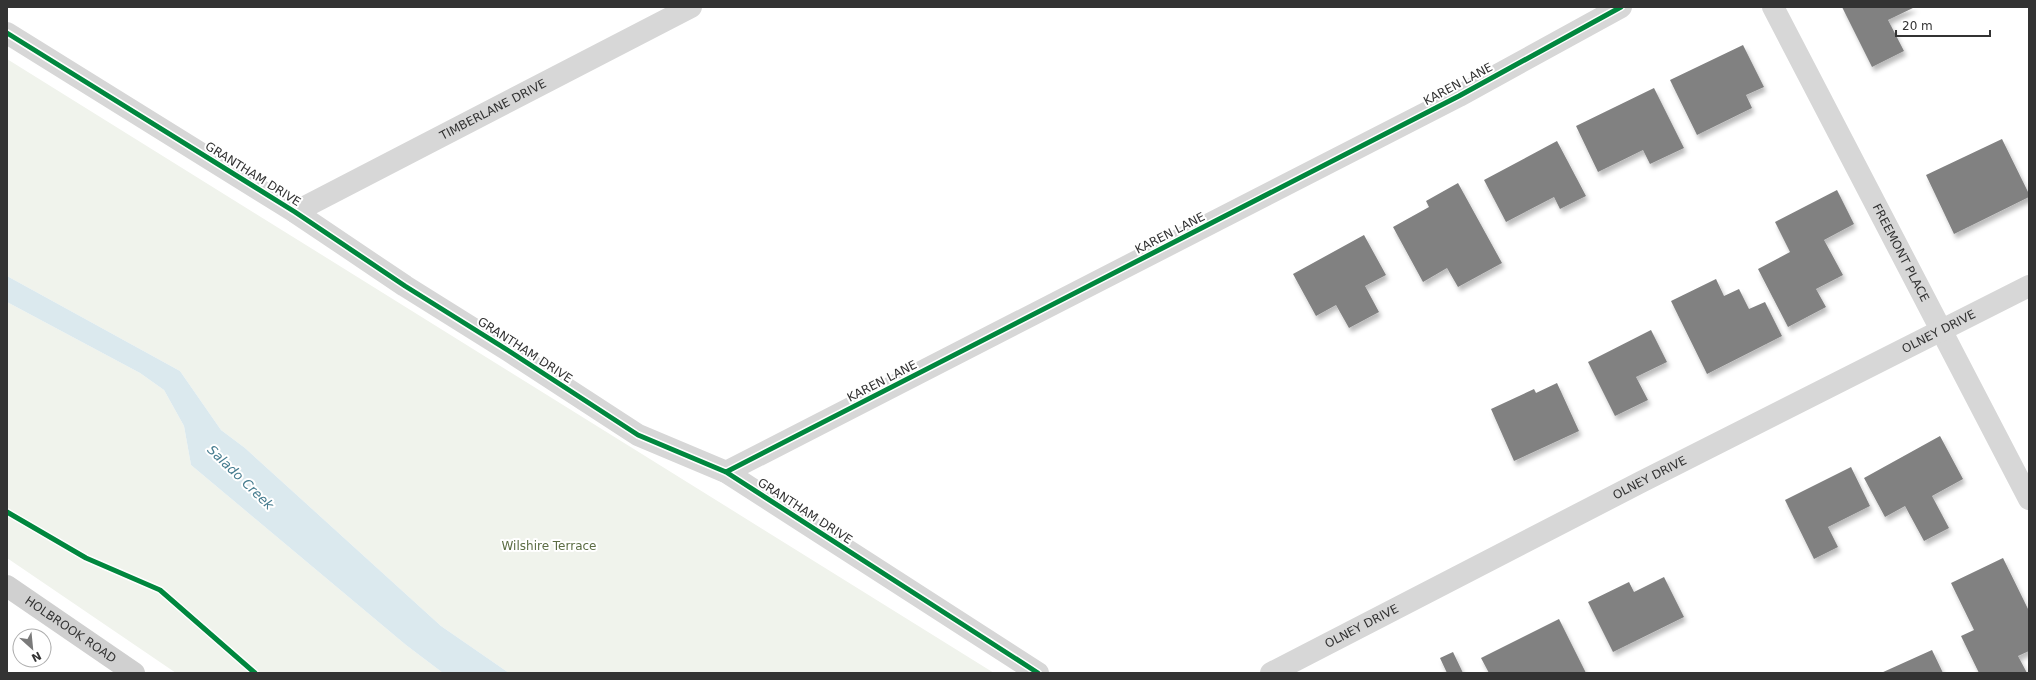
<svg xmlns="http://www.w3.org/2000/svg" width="2036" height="680" viewBox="0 0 2036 680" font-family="'DejaVu Sans',sans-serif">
  <defs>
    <filter id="shadow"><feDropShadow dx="2.5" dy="4.5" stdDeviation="2" flood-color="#0004"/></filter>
  </defs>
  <rect width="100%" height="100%" fill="#fff"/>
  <path fill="#f0f3ec" d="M 7,59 L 994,673 L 509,673 L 441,626 L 245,448 L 221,430 L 180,371 L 7,276 Z
    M 7,302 L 140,373 L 164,390 L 184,426 L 191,465 L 406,645 L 443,673 L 176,673 L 7,558 Z"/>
  <path fill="#dbe9ee" d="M 7,276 L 180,371 L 221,430 L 245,448 L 441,626 L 509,673 L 443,673 L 406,645 L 191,465 L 184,426 L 164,390 L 140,373 L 7,302 Z"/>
  <path fill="#818181" filter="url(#shadow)" d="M 1842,7 L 1915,7 L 1888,20 L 1904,51 L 1872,67 Z
    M 1743,45 L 1764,87 L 1746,95 L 1752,108 L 1697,135 L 1670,80 Z
    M 1654,88 L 1684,148 L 1650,164 L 1643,150 L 1598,172 L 1576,126 Z
    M 2002,139 L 2029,194 L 2029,197 L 1954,234 L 1926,175 Z
    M 1557,141 L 1586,196 L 1560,209 L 1554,197 L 1506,222 L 1484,180 Z
    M 1458,183 L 1502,263 L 1458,287 L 1447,268 L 1423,282 L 1393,227 L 1429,207 L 1426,201 Z
    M 1837,190 L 1854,224 L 1824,240 L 1843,275 L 1816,289 L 1826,307 L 1788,327 L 1758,269 L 1790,252 L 1775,222 Z
    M 1364,235 L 1386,275 L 1365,286 L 1379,312 L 1349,328 L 1336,305 L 1316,316 L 1293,274 Z
    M 1716,279 L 1724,296 L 1739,289 L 1749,309 L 1765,302 L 1782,336 L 1707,374 L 1671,301 Z
    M 1651,330 L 1667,362 L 1636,377 L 1648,400 L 1615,416 L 1588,362 Z
    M 1557,383 L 1579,431 L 1514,461 L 1491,409 L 1534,389 L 1536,393 Z
    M 1940,436 L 1963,479 L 1932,496 L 1949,528 L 1924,541 L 1905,506 L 1885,517 L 1864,478 Z
    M 1851,467 L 1870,506 L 1828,527 L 1838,547 L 1814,559 L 1785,500 Z
    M 2003,558 L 2029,611 L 2029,651 L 2018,656 L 2027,673 L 1979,673 L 1961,636 L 1974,630 L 1951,583 Z
    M 1664,577 L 1684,617 L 1613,652 L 1588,602 L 1629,582 L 1634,592 Z
    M 1559,619 L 1586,673 L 1489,673 L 1481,658 Z
    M 1932,650 L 1943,673 L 1881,673 Z
    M 1453,652 L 1463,673 L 1447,673 L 1440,658 Z"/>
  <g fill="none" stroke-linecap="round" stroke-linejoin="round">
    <g stroke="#d7d7d7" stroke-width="22">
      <path id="s1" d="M 1773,7 L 2029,499"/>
      <path d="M 7,33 L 295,212 L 405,286 L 509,351 L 638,435 L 726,472 L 1038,673"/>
      <path id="s2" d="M 295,212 L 691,7"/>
      <path d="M 726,472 L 1459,96 L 1621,7"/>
      <path id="s3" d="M 1271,673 L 1641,482 L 2029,286"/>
    </g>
    <path stroke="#d0d0d0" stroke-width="22" id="s4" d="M 7,586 L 134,673"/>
    <g stroke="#fff" stroke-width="8">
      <path id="cycleway" d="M 7,33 L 295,212 L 405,286 L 509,351 L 638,435 L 726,472 L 1038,673
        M 726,472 L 1459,96 L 1621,7
        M 7,512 L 86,558 L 160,590 L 255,673"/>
    </g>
    <use href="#cycleway" stroke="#00873e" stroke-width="5"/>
  </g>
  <g text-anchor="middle" stroke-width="4" stroke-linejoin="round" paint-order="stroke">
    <g font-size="12" fill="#333" stroke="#fff">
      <text transform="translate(1458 84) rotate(-28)" y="4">KAREN LANE</text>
      <text dy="4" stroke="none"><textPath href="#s2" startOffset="223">TIMBERLANE DRIVE</textPath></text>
      <text transform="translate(253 174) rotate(32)" y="4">GRANTHAM DRIVE</text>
      <text transform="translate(1170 233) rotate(-27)" y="4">KAREN LANE</text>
      <text dy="4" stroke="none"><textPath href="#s1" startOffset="277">FREEMONT PLACE</textPath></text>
      <text dy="4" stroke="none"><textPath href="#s3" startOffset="750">OLNEY DRIVE</textPath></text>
      <text transform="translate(525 350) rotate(33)" y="4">GRANTHAM DRIVE</text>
      <text transform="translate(882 381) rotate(-27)" y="4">KAREN LANE</text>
      <text dy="4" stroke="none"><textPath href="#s3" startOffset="426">OLNEY DRIVE</textPath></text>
      <text transform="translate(805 511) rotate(33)" y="4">GRANTHAM DRIVE</text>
      <text dy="4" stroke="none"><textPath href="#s3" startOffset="102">OLNEY DRIVE</textPath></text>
      <text dy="4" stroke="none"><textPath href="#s4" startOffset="77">HOLBROOK ROAD</textPath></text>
    </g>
    <g font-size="12" fill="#5b6c43" stroke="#fff">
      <text x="549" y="550">Wilshire Terrace</text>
    </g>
    <g font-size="13" font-style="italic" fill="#467c8f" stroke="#fff">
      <text transform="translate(241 477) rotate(44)" y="5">Salado Creek</text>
    </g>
  </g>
  <rect width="2036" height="680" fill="none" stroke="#333333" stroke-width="16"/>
  <g transform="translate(32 648) rotate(153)"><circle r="19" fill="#ffffff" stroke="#adadad"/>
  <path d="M0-3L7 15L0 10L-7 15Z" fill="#7a7a7a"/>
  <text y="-6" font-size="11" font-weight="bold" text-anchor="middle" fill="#333333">N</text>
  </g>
  <path d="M1896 30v6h94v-6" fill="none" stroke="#333333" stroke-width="2"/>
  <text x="1902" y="30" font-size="12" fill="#333333" stroke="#ffffff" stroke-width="3" paint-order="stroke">20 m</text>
</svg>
